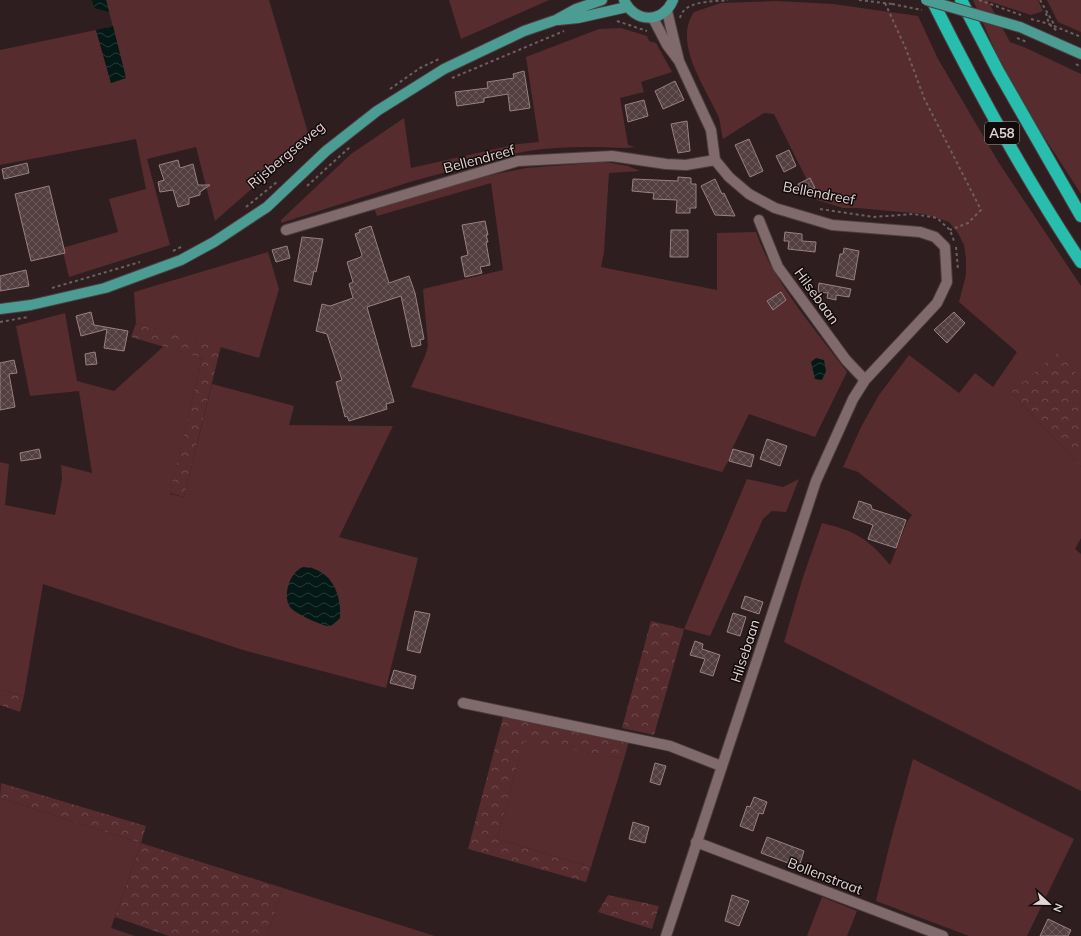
<svg xmlns="http://www.w3.org/2000/svg" width="1081" height="936" viewBox="0 0 1081 936" font-family="Mulish,sans-serif">
  <defs>
    <pattern id="forest-crowns" width="20" height="18" patternUnits="userSpaceOnUse"><rect width="20" height="18" fill="#562c2f"/><path d="M2 6a3 3 0 1 1 6 0M12 15a3 3 0 1 1 6 0" fill="none" stroke="#6e4a4c"/></pattern>
    <pattern id="water-waves" width="16" height="10" patternUnits="userSpaceOnUse"><rect width="16" height="10" fill="#041916"/><path d="M0 5q4-4 8 0t8 0" fill="none" stroke="#283a37"/></pattern>
    <pattern id="building-cross-hatch" width="8" height="8" patternUnits="userSpaceOnUse"><rect width="8" height="8" fill="#533f40"/><path d="M0 0l8 8M0 8l8-8" fill="none" stroke="#6b5a5b"/></pattern>
  </defs>
  <rect width="100%" height="100%" fill="#2f1e1f"/>
  <path fill="#562c2f" fill-rule="evenodd" d="M 106,0 L 269,0 L 309,136 L 272,171 L 215,221 L 196,147 L 147,159 L 170,245 L 69,277 L 62,248 L 118,232 L 109,199 L 146,189 L 136,139 L 0,165 L 0,50 L 96,30 L 111,83 L 126,78 Z
    M 449,0 L 549,0 L 461,39 Z
    M 973,0 L 1038,0 L 1043,11 L 1031,15 L 988,1 L 1010,42 L 1026,48 L 1081,74 L 1081,194 L 1026,109 L 1000,62 Z
    M 1047,0 L 1081,0 L 1081,32 L 1058,22 Z
    M 775,1 L 833,4 L 918,16 L 938,59 L 999,163 L 1081,286 L 1081,380 L 1060,352 L 1011,392 L 1081,467 L 1081,538 L 1075,549 L 1081,554 L 1081,791 L 784,642 L 803,577 L 822,523 C 855,531 868,538 890,565 L 907,522 L 912,515 L 858,472 L 843,467 L 861,427 L 879,395 L 909,355 L 959,393 L 975,373 L 993,387 L 1017,352 L 959,302 L 966,275 L 966,259 L 964,245 L 958,233 L 949,222 L 924,214 L 857,208 L 843,208 L 817,200 L 774,114 L 764,113 L 723,139 C 721,133 721,125 719,118 C 707,89 672,44 694,12 L 721,3 Z
    M 621,28 L 647,36 L 649,41 L 656,43 L 672,72 L 641,82 L 644,92 L 620,98 L 628,145 L 635,147 C 623,149 613,147 601,147 C 574,147 545,147 518,153 L 413,181 L 281,223 L 281,220 L 351,154 L 404,118 L 411,168 L 518,144 L 539,142 L 526,57 L 599,29 Z
    M 605,162 L 628,166 L 640,171 L 609,173 L 604,252 L 601,267 L 717,290 L 717,233 L 756,232 C 773,282 815,329 847,372 L 815,437 L 749,414 L 733,447 L 729,460 L 722,472 L 411,387 L 425,356 L 428,346 L 423,289 L 503,270 L 491,183 L 377,216 L 374,208 L 464,181 L 526,168 Z
    M 268,252 L 279,289 L 259,358 L 136,323 L 134,292 Z
    M 65,313 L 77,381 L 114,391 L 164,346 L 202,358 L 170,494 L 184,497 L 212,384 L 294,406 L 289,425 L 393,426 L 339,537 L 418,558 L 386,688 L 243,650 L 43,584 L 24,696 L 0,689 L 0,462 L 9,464 L 5,505 L 55,515 L 62,479 L 61,465 L 92,473 L 79,391 L 30,396 L 16,326 ZM 311,567 L 330,579 L 290,607 L 287,597 L 291,579 Z
    M 747,479 L 783,487 L 799,479 L 786,512 L 772,511 L 763,519 L 710,636 L 684,629 Z
    M 524,740 L 624,759 L 591,867 L 497,839 Z
    M 913,759 L 1074,839 L 1027,936 L 969,936 L 876,901 L 890,843 Z
    M 0,798 L 141,843 L 111,928 L 135,936 L 0,936 Z
    M 283,888 L 435,936 L 267,936 Z
    M 822,897 L 857,911 L 847,936 L 807,936 Z"/>
  <path fill="url(#forest-crowns)" d="M 136,323 L 221,346 L 184,497 L 170,493 L 202,358 L 131,337 Z
    M 1060,351 L 1081,380 L 1081,467 L 1011,392 Z
    M 651,621 L 684,629 L 654,735 L 622,728 Z
    M 0,689 L 24,696 L 20,712 L 0,705 Z
    M 503,717 L 629,741 L 624,759 L 524,741 L 497,839 L 591,867 L 586,882 L 468,849 Z
    M 1,783 L 146,826 L 141,843 L 283,888 L 267,936 L 169,936 L 115,917 L 141,843 L 0,798 Z
    M 608,895 L 659,906 L 652,929 L 598,912 Z"/>
  <path fill="url(#water-waves)" d="M 92,0 L 106,0 L 109,12 L 94,8 Z
    M 113,26 L 126,78 L 111,83 L 96,30 Z
    M 816,358 L 824,360 L 826,371 L 822,380 L 815,379 L 811,362 Z
    M 303,567 C 330,568 342,593 340,618 C 337,621 333,625 330,626 C 324,627 294,613 290,607 C 282,595 290,572 303,567 Z"/>
  <path fill="url(#building-cross-hatch)" stroke="#988182" d="M 524,71 L 530,108 L 510,111 L 508,94 L 484,98 L 484,102 L 457,106 L 455,92 L 488,88 L 487,82 L 514,78 L 513,74 Z
    M 675,81 L 684,100 L 663,109 L 655,91 Z
    M 644,100 L 648,116 L 628,122 L 625,105 Z
    M 687,121 L 690,151 L 678,153 L 671,124 Z
    M 749,139 L 763,171 L 750,177 L 735,145 Z
    M 789,150 L 796,166 L 784,172 L 776,156 Z
    M 178,160 L 180,168 L 193,164 L 198,185 L 210,185 L 200,192 L 200,195 L 189,198 L 189,204 L 178,207 L 173,190 L 160,192 L 158,182 L 164,180 L 159,165 Z
    M 27,163 L 29,173 L 4,179 L 2,169 Z
    M 678,177 L 691,178 L 691,184 L 696,184 L 696,208 L 690,208 L 690,213 L 676,213 L 677,200 L 653,199 L 654,193 L 632,191 L 633,179 L 678,181 Z
    M 810,178 L 815,188 L 802,194 L 798,184 Z
    M 715,179 L 722,194 L 724,193 L 735,216 L 715,215 L 701,186 Z
    M 49,186 L 65,253 L 31,261 L 15,194 Z
    M 485,221 L 488,235 L 486,235 L 488,242 L 486,242 L 490,265 L 480,267 L 482,273 L 465,277 L 461,257 L 468,255 L 462,225 Z
    M 371,226 L 389,283 L 409,276 L 415,293 L 424,339 L 420,340 L 421,345 L 412,347 L 401,296 L 367,307 L 394,402 L 386,404 L 387,409 L 349,421 L 347,416 L 345,417 L 336,382 L 342,380 L 327,334 L 316,331 L 322,304 L 330,306 L 353,298 L 349,284 L 353,282 L 347,262 L 361,257 L 362,255 L 355,234 L 360,232 L 359,230 Z
    M 671,230 L 688,230 L 688,257 L 670,257 Z
    M 785,232 L 802,234 L 802,241 L 816,242 L 815,252 L 788,249 L 789,241 L 784,241 Z
    M 302,237 L 323,239 L 316,272 L 314,271 L 311,285 L 294,281 Z
    M 287,246 L 290,258 L 276,262 L 272,250 Z
    M 844,248 L 859,251 L 854,280 L 836,276 L 840,254 L 843,254 Z
    M 26,270 L 29,286 L 0,291 L 0,276 Z
    M 819,283 L 851,289 L 849,297 L 836,295 L 836,300 L 827,298 L 828,293 L 818,292 Z
    M 781,292 L 786,300 L 773,310 L 767,301 Z
    M 91,312 L 94,325 L 128,331 L 124,351 L 104,348 L 107,329 L 81,336 L 76,316 Z
    M 954,312 L 965,323 L 947,343 L 934,330 Z
    M 95,352 L 97,364 L 86,365 L 85,354 Z
    M 14,360 L 17,373 L 9,374 L 15,407 L 0,410 L 0,363 Z
    M 767,439 L 787,446 L 780,466 L 760,459 Z
    M 39,449 L 41,458 L 21,461 L 20,453 Z
    M 733,449 L 754,455 L 751,467 L 729,461 Z
    M 859,501 L 871,505 L 872,509 L 906,520 L 896,548 L 868,539 L 873,525 L 853,518 Z
    M 745,596 L 763,602 L 759,614 L 741,608 Z
    M 415,611 L 430,614 L 420,653 L 407,650 Z
    M 733,613 L 746,617 L 740,636 L 727,632 Z
    M 695,641 L 703,644 L 702,649 L 720,655 L 713,676 L 700,672 L 705,659 L 690,655 Z
    M 394,670 L 416,676 L 413,689 L 390,683 Z
    M 655,763 L 666,766 L 660,785 L 650,782 Z
    M 754,797 L 767,802 L 763,814 L 759,813 L 753,831 L 740,826 L 747,806 L 750,807 Z
    M 633,822 L 649,827 L 645,843 L 629,839 Z
    M 767,837 L 804,851 L 799,867 L 761,853 Z
    M 732,895 L 749,901 L 739,926 L 725,921 Z
    M 1048,919 L 1071,930 L 1068,936 L 1040,936 Z"/>
  <g fill="none" stroke-linecap="round" stroke-linejoin="round">
    <g stroke="#4c3d3e" stroke-width="12">
      <path id="minor" d="M 653,18 L 667,45 L 679,61 L 667,11
        M 759,220 L 778,267 L 846,360 L 865,380
        M 286,230 L 518,161 L 612,156 L 666,164 L 686,165 L 715,160
        M 463,703 L 670,746 L 721,766
        M 696,842 L 943,936
        M 666,936 L 816,481 L 853,399 L 865,380 L 937,303 L 947,282 L 945,247 L 935,237 L 920,232 L 832,225 L 775,208 L 749,194 L 729,177 L 715,160 L 711,130 L 679,61"/>
    </g>
    <g stroke="#4c3d3e" stroke-width="12">
      <path id="major" d="M 624,0 C 634,23 663,24 673,0
        M 558,20 L 578,18 L 627,7
        M 1020,27 L 1081,54
        M 0,309 L 31,305 L 105,288 L 181,260 L 214,242 L 267,207 L 326,151 L 377,111 L 444,69 L 524,31 L 556,20 L 576,9 L 602,0"/>
    </g>
    <g stroke="#4c3d3e" stroke-width="14">
      <path id="highway" d="M 932,0 C 977,90 1025,178 1081,262
        M 961,0 L 998,71 L 1081,216"/>
    </g>
    <path stroke="#6e5f60" stroke-width="2" stroke-dasharray="3 3" stroke-linecap="butt" d="M 859,0 L 892,4
      M 979,0 L 1021,15
      M 1040,0 L 1055,26
      M 885,3 L 906,49 L 924,98 L 981,210 L 968,223 L 950,230
      M 1046,13 L 1049,24 L 1057,31
      M 680,18 C 684,0 713,2 728,0
      M 1031,19 L 1049,24 L 1081,37
      M 617,21 L 647,31
      M 1076,64 L 1081,67
      M 452,78 L 564,31
      M 390,89 L 420,68 L 439,59
      M 307,186 L 351,146
      M 246,207 L 277,182
      M 820,209 L 874,217 L 913,214 L 937,218 L 950,230 L 954,241
      M 956,247 L 958,270
      M 173,251 L 183,246
      M 52,288 L 140,262
      M 0,322 L 28,317"/>
    <use href="#minor" stroke="#806a6b" stroke-width="10"/>
    <use href="#major" stroke="#4b9c93" stroke-width="10"/>
    <use href="#highway" stroke="#27beae" stroke-width="12"/>
    <g stroke="#4c3d3e" stroke-width="12" stroke-linecap="butt">
      <path id="major-bridge" d="M 926,0 L 1020,27"/>
    </g>
    <path stroke="#6e5f60" stroke-width="2" stroke-dasharray="3 3" stroke-linecap="butt" d="M 892,4 L 922,10
      M 1017,38 L 1027,42"/>
    <use href="#major-bridge" stroke="#4b9c93" stroke-width="10"/>
  </g>
  <g text-anchor="middle" stroke-width="3" stroke-linejoin="round" paint-order="stroke">
    <rect fill="#120a0a" stroke="#a49899" stroke-width="1" x="985" y="122" width="34" height="22" rx="3"/>
    <g font-size="13" font-weight="bold" fill="#e2d5d6">
      <text x="1002" y="138">A58</text>
    </g>
    <g font-size="14" fill="#e2d5d6" stroke="#120a0a">
      <text transform="translate(286 155) rotate(-40)" y="5">Rijsbergseweg</text>
      <text transform="translate(479 159) rotate(-15)" y="5">Bellendreef</text>
      <text transform="translate(819 193) rotate(11)" y="5">Bellendreef</text>
      <text transform="translate(817 296) rotate(54)" y="5">Hilsebaan</text>
      <text transform="translate(745 651) rotate(-72)" y="5">Hilsebaan</text>
      <text transform="translate(825 876) rotate(21)" y="5">Bollenstraat</text>
    </g>
  </g>
  <g transform="translate(1049 904) rotate(112)" stroke="#120a0a" stroke-width="3" paint-order="stroke">
  <path d="M0-3L7 15L0 10L-7 15Z" fill="#e2d5d6"/>
  <text y="-6" font-size="11" font-weight="bold" text-anchor="middle" fill="#e2d5d6">N</text>
  </g>
</svg>
